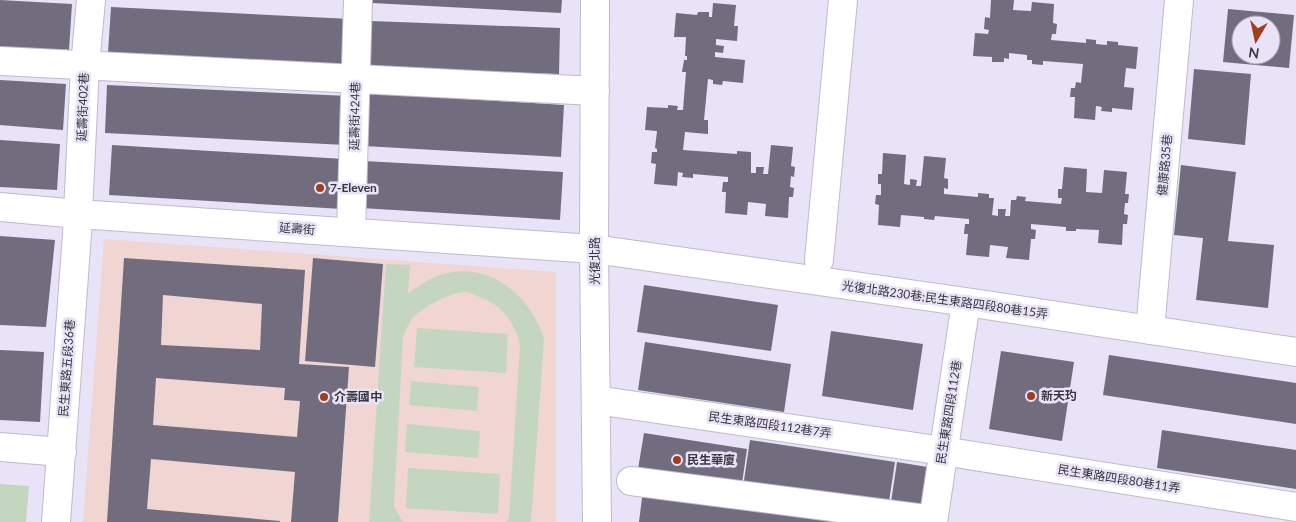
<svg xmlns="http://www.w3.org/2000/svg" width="1296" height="522" viewBox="0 0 1296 522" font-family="Lato,'Noto Sans TC',sans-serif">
  <rect width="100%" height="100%" fill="#e8e3f6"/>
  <path fill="#f0d5d3" d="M 104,239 L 556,272 L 556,522 L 83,522 Z"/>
  <path fill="#c5d6c0" d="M 386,264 L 410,265 L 408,293 C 415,289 421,284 428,280 C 479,254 528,289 544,339 L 531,522 L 506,522 L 509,518 L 520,345 C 514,320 502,305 477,296 C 474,295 470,292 466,292 C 452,291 421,308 412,319 C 408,324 406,330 403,336 L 394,506 L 403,522 L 369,522 Z
    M 417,328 L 508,334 L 506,373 L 414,367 Z
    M 411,381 L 479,387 L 477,411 L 409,405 Z
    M 407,424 L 480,431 L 478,458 L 405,452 Z
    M 408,468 L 500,474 L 498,514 L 406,508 Z
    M 0,484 L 29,486 L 26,522 L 0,522 Z"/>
  <path fill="#716d7f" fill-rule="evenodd" d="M 0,0 L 72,4 L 69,50 L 0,47 Z
    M 372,0 L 562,0 L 561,13 L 372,3 Z
    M 991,0 L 1014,0 L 1013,10 L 1031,11 L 1032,2 L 1054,4 L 1053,23 L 1057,24 L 1056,34 L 1052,34 L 1051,40 L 1086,43 L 1086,39 L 1096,40 L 1096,44 L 1107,45 L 1107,41 L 1118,42 L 1118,45 L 1138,47 L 1136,69 L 1126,68 L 1124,87 L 1134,88 L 1132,110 L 1112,108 L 1112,112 L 1101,111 L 1102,107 L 1096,106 L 1095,120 L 1074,118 L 1075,97 L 1070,97 L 1071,88 L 1075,88 L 1076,82 L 1081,83 L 1083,64 L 1043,61 L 1043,65 L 1032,64 L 1032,60 L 1027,60 L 1027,55 L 1009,53 L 1009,59 L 1004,58 L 1004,62 L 992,62 L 992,57 L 973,56 L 975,33 L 988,34 L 989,30 L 984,29 L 985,17 L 990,18 Z
    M 713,3 L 736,5 L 734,26 L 738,26 L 737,41 L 716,39 L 716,45 L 724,46 L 723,53 L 715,52 L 715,57 L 745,60 L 743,83 L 723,81 L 722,85 L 713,84 L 713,80 L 708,79 L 704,120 L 708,120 L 708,134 L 685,132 L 683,150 L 737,154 L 737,151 L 751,152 L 751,173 L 756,173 L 756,167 L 764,167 L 763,174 L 768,174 L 771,145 L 793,147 L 791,166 L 795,167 L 794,177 L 791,176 L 790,187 L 794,188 L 793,197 L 789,197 L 788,218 L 765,216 L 766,204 L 748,202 L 747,215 L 725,213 L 726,192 L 722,192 L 723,182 L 728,182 L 728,177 L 693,174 L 693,178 L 682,177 L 683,173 L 678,172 L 677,186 L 654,184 L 656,164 L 651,163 L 652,152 L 657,152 L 657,149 L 655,148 L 657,131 L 645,130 L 647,107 L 668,108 L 668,105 L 678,106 L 677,110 L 683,110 L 686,72 L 682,72 L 684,60 L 687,60 L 687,56 L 685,56 L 686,37 L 674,37 L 676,13 L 697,15 L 698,12 L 709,12 L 709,17 L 712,17 Z
    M 111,7 L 350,19 L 348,65 L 108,53 Z
    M 1228,9 L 1294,15 L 1289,68 L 1223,62 ZM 1241,25 L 1271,25 L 1271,55 L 1241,55 Z
    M 371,21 L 560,28 L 559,74 L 369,68 Z
    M 1194,69 L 1251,74 L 1245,145 L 1188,139 Z
    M 0,80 L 66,84 L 63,130 L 0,125 Z
    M 107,85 L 348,96 L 346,145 L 105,133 Z
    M 367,93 L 564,105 L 561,157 L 364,146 Z
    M 0,140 L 60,144 L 57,190 L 0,187 Z
    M 112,145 L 344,159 L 342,209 L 109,195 Z
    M 883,153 L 906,155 L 904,184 L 910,185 L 910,179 L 917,180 L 916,186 L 921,186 L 924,156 L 946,158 L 944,178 L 948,179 L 948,189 L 944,188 L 944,194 L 978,197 L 978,193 L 989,194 L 989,198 L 994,198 L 992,215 L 998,216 L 998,209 L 1006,209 L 1005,216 L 1010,216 L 1011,200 L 1016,200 L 1017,196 L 1026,197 L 1025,201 L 1061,204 L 1062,198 L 1058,198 L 1058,189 L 1062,189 L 1064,167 L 1087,169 L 1086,192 L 1102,193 L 1104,170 L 1127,172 L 1125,194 L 1129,194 L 1128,203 L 1125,203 L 1124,214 L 1128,215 L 1127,224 L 1123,224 L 1122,245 L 1098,243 L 1099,230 L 1076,229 L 1076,231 L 1066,231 L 1066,227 L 1031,224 L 1031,229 L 1036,230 L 1035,239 L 1031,239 L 1029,260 L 1006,258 L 1008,247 L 990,245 L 989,257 L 966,255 L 968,234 L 964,234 L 965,224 L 969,224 L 969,219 L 935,216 L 934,220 L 924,219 L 924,217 L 901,215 L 900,227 L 878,225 L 879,205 L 875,204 L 876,195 L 881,195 L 881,184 L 878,184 L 878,174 L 882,174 Z
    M 364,161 L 563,172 L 560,220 L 361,208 Z
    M 1181,165 L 1236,172 L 1228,241 L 1274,245 L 1268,308 L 1196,300 L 1203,238 L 1174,235 Z
    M 0,236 L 55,240 L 46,327 L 0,325 Z
    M 124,258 L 305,270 L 299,364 L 349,367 L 338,522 L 291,522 L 295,472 L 151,459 L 147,509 L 280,521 L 280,522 L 107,522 ZM 163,295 L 262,304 L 260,350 L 161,345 ZM 156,378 L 285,388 L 284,400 L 300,401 L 297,437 L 153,425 Z
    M 313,258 L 383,264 L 375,367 L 305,361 Z
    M 644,285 L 778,305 L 771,351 L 637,332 Z
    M 831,331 L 923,344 L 913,410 L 822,396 Z
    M 645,342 L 791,364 L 784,412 L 638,390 Z
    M 0,350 L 44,352 L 40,422 L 0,420 Z
    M 1001,351 L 1074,362 L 1062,441 L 989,429 Z
    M 1109,355 L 1296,383 L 1296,424 L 1103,395 Z
    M 1162,430 L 1296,450 L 1296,489 L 1157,468 Z
    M 644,433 L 747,449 L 741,490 L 637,475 Z
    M 750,440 L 895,462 L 888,508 L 743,487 Z
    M 897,462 L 927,467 L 920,514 L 890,509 Z
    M 643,490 L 888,522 L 639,522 Z"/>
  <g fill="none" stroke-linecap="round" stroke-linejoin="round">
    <g stroke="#bfbacd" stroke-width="30">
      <path id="minor" d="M 595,0 L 594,249 L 597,522
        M 0,61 L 595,91
        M 0,207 L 78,214 L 594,249 L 966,302 L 1296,352
        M 351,232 L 358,0
        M 819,260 L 843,0
        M 1150,330 L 1179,0
        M 596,400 L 930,449 L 1296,507
        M 0,447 L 62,452
        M 631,481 L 933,520
        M 56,522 L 77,234 L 85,66 L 91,0
        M 933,522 L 966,302"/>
    </g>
    <use href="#minor" stroke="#fff" stroke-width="28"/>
  </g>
  <g fill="#a33c1c" stroke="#e8e3f6" stroke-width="2">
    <circle cx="320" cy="188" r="5"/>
    <circle cx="1031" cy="396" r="5"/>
    <circle cx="324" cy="397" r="5"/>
    <circle cx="677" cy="460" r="5"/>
  </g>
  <g text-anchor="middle" stroke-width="5" stroke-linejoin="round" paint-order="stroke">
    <g font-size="12" fill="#38363e" stroke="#e8e3f6">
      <text transform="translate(83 107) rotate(-88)" y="4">延壽街402巷</text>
      <text transform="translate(355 116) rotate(-89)" y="4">延壽街424巷</text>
      <text transform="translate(1165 165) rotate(-85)" y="4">健康路35巷</text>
      <text transform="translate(297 229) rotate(4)" y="4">延壽街</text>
      <text transform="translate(595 261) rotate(-90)" y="4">光復北路</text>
      <text transform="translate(945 300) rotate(8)" y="4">光復北路230巷;民生東路四段80巷15弄</text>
      <text transform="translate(67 368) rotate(-86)" y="4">民生東路五段36巷</text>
      <text transform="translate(949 412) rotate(-81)" y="4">民生東路四段112巷</text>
      <text transform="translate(770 425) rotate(8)" y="4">民生東路四段112巷7弄</text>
      <text transform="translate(1119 479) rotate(9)" y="4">民生東路四段80巷11弄</text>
    </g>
    <g font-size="12" font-weight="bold" fill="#38363e" stroke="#e8e3f6" text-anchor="start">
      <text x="330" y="192">7-Eleven</text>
      <text x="1041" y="400">新天玓</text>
      <text x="334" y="401">介壽國中</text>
      <text x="687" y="464">民生華廈</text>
    </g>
  </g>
  <g transform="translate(1256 40) rotate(189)"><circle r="24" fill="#e8e3f6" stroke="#a29eac"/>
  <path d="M0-4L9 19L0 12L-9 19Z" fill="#a33c1c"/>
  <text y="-8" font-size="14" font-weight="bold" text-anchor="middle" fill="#38363e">N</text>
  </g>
</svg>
